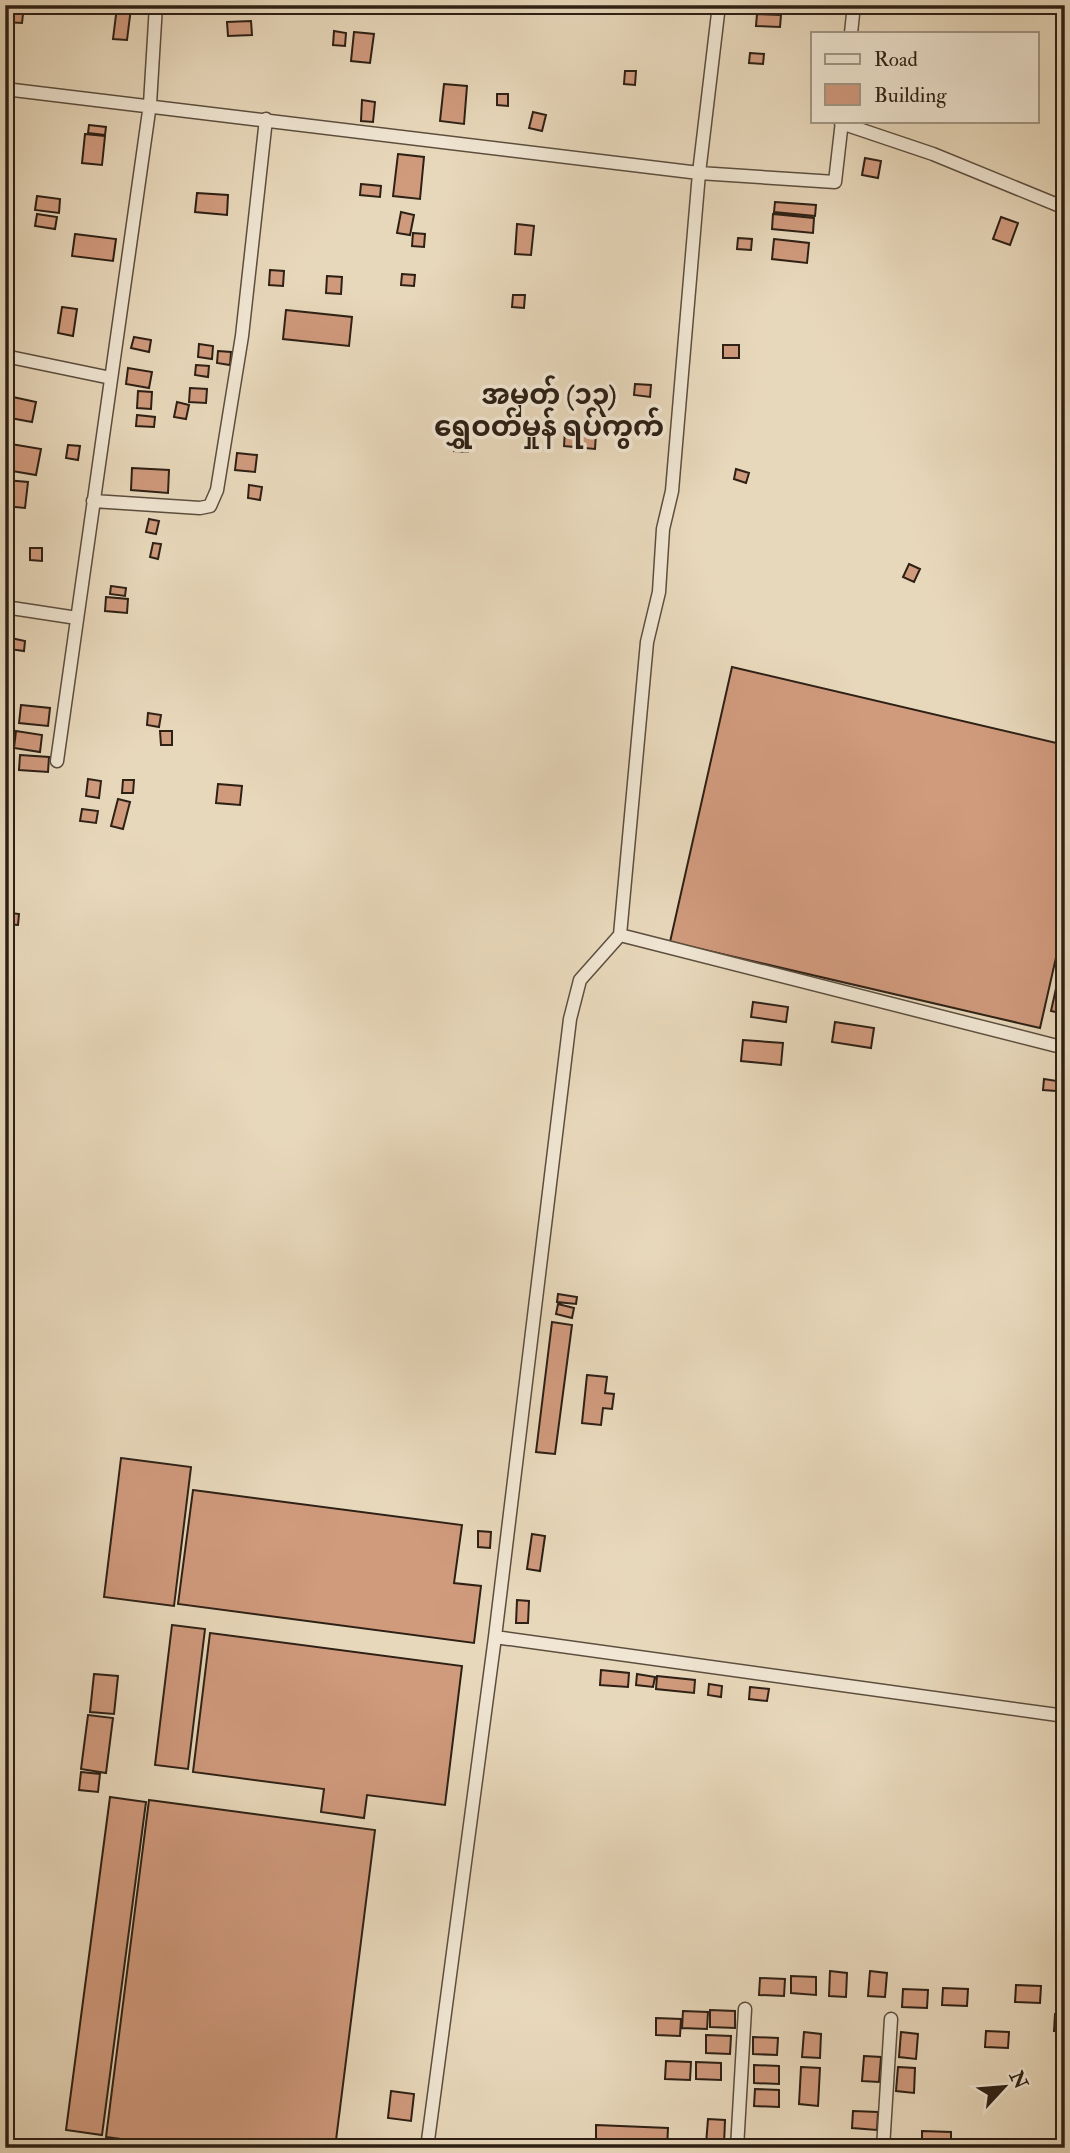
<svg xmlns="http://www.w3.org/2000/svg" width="1070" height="2153" viewBox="0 0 1070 2153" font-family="'IM FELL Double Pica','Noto Sans Myanmar',serif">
  <rect width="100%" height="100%" fill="#e8d8bb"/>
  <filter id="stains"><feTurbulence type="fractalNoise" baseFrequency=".00286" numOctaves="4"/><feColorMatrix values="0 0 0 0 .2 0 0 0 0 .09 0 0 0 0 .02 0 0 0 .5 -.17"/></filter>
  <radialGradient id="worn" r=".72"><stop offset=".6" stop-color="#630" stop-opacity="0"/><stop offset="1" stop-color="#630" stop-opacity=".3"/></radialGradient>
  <path fill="#d09a7d" stroke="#2d2015" stroke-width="2" d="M 6,5 L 24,5 L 22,23 L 5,22 Z
    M 117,7 L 131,8 L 127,40 L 113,39 Z
    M 757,14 L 781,15 L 780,27 L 756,26 Z
    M 251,21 L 252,35 L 228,36 L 227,22 Z
    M 334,31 L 346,33 L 345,46 L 333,45 Z
    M 354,32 L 374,34 L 370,63 L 351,61 Z
    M 750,53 L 764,54 L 763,64 L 749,63 Z
    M 625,71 L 636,71 L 635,85 L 624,84 Z
    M 444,84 L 467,86 L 464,124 L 440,121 Z
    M 497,94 L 508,94 L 508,106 L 497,105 Z
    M 362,100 L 375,102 L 373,122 L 361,121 Z
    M 533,112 L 546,115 L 542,131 L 529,128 Z
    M 89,125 L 106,127 L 105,135 L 88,133 Z
    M 85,134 L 105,136 L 102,165 L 82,163 Z
    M 398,154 L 424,157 L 420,199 L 393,196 Z
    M 865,158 L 881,161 L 878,178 L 862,175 Z
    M 361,184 L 381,186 L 380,197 L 360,195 Z
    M 197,193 L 228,195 L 227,215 L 195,212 Z
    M 37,196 L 60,199 L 59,213 L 35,210 Z
    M 775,202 L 816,205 L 815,216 L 774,212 Z
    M 401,212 L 414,215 L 410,235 L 397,233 Z
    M 37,214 L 57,217 L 55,229 L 35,226 Z
    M 773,214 L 814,218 L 813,233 L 772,229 Z
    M 1001,217 L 1018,223 L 1010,245 L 993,239 Z
    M 517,224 L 534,226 L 531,255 L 515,254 Z
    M 413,233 L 425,234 L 424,247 L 412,246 Z
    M 75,234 L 116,239 L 113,261 L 72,256 Z
    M 738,238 L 752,239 L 751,250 L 737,249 Z
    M 774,239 L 809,243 L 807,263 L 772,259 Z
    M 270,270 L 284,271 L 283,286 L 269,285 Z
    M 402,274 L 415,275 L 414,286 L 401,285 Z
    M 327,276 L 342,277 L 341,294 L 326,293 Z
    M 513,295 L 525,295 L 524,308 L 512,307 Z
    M 62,307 L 77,309 L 73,336 L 58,333 Z
    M 286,310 L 352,317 L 349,346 L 283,339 Z
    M 134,337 L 151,340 L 149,352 L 131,348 Z
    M 199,344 L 213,346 L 212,359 L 198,357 Z
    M 723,345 L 739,345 L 739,358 L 723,358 Z
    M 218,351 L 231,352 L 230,365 L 217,363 Z
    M 196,365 L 209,366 L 208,377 L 195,375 Z
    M 128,368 L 152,372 L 149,388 L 126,384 Z
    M 635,384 L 651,385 L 650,397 L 634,395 Z
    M 190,388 L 207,389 L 206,403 L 189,402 Z
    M 138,391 L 152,392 L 151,409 L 137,408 Z
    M 13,397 L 36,402 L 32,422 L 10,418 Z
    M 177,402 L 189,405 L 186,419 L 174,417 Z
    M 137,415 L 155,417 L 154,427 L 136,426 Z
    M 565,430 L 596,433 L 595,449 L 564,446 Z
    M 455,439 L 469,441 L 468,452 L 454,451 Z
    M 11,444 L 41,449 L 36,475 L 6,470 Z
    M 68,445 L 80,446 L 78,460 L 66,458 Z
    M 237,453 L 257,455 L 255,472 L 235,470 Z
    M 132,468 L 169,470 L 168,493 L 131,490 Z
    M 736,469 L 749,473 L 746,483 L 734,479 Z
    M 5,480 L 28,482 L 25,508 L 5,506 Z
    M 249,485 L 262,487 L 260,500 L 248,498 Z
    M 149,519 L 159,521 L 156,534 L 146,532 Z
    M 153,543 L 161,544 L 158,559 L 150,557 Z
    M 30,548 L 42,548 L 42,561 L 30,560 Z
    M 909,564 L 920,569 L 914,582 L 903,577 Z
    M 111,586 L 126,588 L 125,596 L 110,594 Z
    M 106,597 L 128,599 L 127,613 L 105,611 Z
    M 11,638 L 25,641 L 24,651 L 9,649 Z
    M 732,667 L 1065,745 L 1065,918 L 1040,1028 L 670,942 Z
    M 5,691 L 12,692 L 9,722 L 5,721 Z
    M 21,705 L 50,708 L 48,726 L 19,723 Z
    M 148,713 L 161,715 L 159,727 L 147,725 Z
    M 16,731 L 42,735 L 40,752 L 14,748 Z
    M 160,731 L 172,731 L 172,745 L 161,745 Z
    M 20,755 L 49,757 L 48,772 L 19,770 Z
    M 88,779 L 101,781 L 99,798 L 86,796 Z
    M 123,780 L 134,780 L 133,793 L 122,793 Z
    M 218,784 L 242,786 L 240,805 L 216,803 Z
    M 118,799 L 130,802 L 123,829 L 111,826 Z
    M 82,809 L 98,811 L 96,823 L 80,821 Z
    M 5,912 L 19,914 L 18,925 L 5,924 Z
    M 1063,957 L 1065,958 L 1065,1014 L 1051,1011 Z
    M 753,1002 L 788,1007 L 786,1022 L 751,1017 Z
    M 835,1022 L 874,1028 L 871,1048 L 832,1042 Z
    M 743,1040 L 783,1043 L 781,1065 L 741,1061 Z
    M 1044,1079 L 1057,1081 L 1056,1091 L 1043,1090 Z
    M 558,1294 L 577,1297 L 576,1304 L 557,1302 Z
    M 558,1304 L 574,1308 L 572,1318 L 556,1314 Z
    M 552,1322 L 572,1325 L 555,1454 L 536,1452 Z
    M 587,1375 L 607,1377 L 605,1393 L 614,1394 L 612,1409 L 603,1408 L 601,1425 L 582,1423 Z
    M 121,1458 L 191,1467 L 174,1606 L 104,1597 Z
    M 193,1490 L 462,1525 L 454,1583 L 481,1586 L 474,1643 L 178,1604 Z
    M 478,1531 L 491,1532 L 490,1548 L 478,1547 Z
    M 532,1534 L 545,1536 L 540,1571 L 527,1569 Z
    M 517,1600 L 529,1601 L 528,1623 L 516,1623 Z
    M 172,1625 L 205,1629 L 188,1769 L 155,1765 Z
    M 210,1633 L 462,1666 L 445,1805 L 367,1795 L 364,1818 L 321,1812 L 324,1789 L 193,1772 Z
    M 601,1670 L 629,1673 L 628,1687 L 600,1685 Z
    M 94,1674 L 118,1676 L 114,1714 L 90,1712 Z
    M 637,1674 L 655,1677 L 653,1687 L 636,1685 Z
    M 657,1676 L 695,1680 L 694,1693 L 656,1689 Z
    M 709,1684 L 722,1686 L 721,1697 L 708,1695 Z
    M 750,1687 L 769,1689 L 767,1701 L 749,1699 Z
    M 88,1715 L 113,1718 L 106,1773 L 81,1769 Z
    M 81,1772 L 100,1774 L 98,1792 L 79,1790 Z
    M 110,1797 L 146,1802 L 102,2135 L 66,2130 Z
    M 149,1800 L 375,1830 L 335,2148 L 189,2148 L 106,2137 Z
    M 830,1971 L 847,1973 L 846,1997 L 829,1996 Z
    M 870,1971 L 887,1973 L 885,1997 L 868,1996 Z
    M 791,1976 L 816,1977 L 816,1995 L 791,1993 Z
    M 760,1978 L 785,1979 L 784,1996 L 759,1995 Z
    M 1016,1985 L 1041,1986 L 1040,2003 L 1015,2002 Z
    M 943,1988 L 968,1989 L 967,2006 L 942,2005 Z
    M 903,1989 L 928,1990 L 927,2008 L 902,2007 Z
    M 710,2010 L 735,2011 L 735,2028 L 710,2027 Z
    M 683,2011 L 708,2012 L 707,2029 L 682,2028 Z
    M 1055,2014 L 1065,2015 L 1065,2031 L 1054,2031 Z
    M 656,2018 L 681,2019 L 680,2036 L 656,2035 Z
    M 986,2031 L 1009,2032 L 1008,2048 L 985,2047 Z
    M 804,2032 L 821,2034 L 820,2058 L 802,2057 Z
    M 901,2032 L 918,2034 L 916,2059 L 899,2057 Z
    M 706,2035 L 731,2036 L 730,2054 L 706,2053 Z
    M 753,2037 L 778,2038 L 777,2055 L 753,2054 Z
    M 864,2056 L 881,2057 L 879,2082 L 862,2081 Z
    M 666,2061 L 691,2062 L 690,2080 L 665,2079 Z
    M 696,2062 L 721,2063 L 721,2080 L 696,2079 Z
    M 754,2065 L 779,2066 L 779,2084 L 754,2083 Z
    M 801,2067 L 820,2068 L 818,2106 L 799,2104 Z
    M 898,2067 L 915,2068 L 914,2093 L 896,2091 Z
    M 755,2089 L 779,2090 L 779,2107 L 754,2106 Z
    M 391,2091 L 414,2094 L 411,2121 L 388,2118 Z
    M 853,2111 L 878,2112 L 877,2130 L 852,2128 Z
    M 708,2119 L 725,2120 L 724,2145 L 706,2144 Z
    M 596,2125 L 668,2128 L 667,2148 L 596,2148 Z
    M 922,2131 L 951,2132 L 951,2148 L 922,2148 Z
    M 977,2140 L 1061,2140 L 1061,2148 L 977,2148 Z"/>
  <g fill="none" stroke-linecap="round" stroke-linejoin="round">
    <g stroke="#5c4e3e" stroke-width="15">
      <path id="minor" d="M 851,33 L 854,5
        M 5,89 L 699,173 L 835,182 L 842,121
        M 841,123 L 933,154 L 1065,208
        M 5,356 L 111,378
        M 93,501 L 200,508 L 210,506 L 217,490 L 242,336 L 266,119
        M 5,607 L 77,618
        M 57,761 L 150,104 L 156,5
        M 620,935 L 1065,1048
        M 495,1637 L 1065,1716
        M 427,2148 L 495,1637 L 570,1019 L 580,980 L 620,935 L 647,642 L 659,592 L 663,529 L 672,491 L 699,173 L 719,5
        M 737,2148 L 745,2009
        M 883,2148 L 891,2019"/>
    </g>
    <use href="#minor" stroke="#f0e6d3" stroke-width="12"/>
  </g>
  <g text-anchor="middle" stroke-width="7" stroke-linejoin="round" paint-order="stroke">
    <g font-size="28" font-weight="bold" fill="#2d2015" stroke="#f0e6d3">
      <text x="549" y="404">အမှတ် (၁၃)<tspan x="549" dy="32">ရွှေဝတ်မှုန် ရပ်ကွက်</tspan></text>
    </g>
  </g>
  <rect width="1070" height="2153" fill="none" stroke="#e8d8bb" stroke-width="28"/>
  <rect x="7" y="7" width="1056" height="2139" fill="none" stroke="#2d2015" stroke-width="3.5"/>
  <rect x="14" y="14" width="1042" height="2125" fill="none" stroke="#2d2015" stroke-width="2"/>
  <rect x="811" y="32" width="228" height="91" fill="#f0e6d3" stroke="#a29787" stroke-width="2"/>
  <rect x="825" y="54" width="35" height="10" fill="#f0e6d3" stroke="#a29787" stroke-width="2"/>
  <text x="874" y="66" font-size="21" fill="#2d2015">Road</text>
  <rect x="825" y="84" width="35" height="21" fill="#d09a7d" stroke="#a29787" stroke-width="2"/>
  <text x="874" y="102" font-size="21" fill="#2d2015">Building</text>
  <g transform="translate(1004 2087) rotate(64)" stroke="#f0e6d3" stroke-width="5" paint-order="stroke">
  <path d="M0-5L12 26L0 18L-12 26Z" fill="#2d2015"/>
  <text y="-10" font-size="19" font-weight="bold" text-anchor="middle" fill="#2d2015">N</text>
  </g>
  <rect width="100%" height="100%" filter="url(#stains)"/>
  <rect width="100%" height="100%" fill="url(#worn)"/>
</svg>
